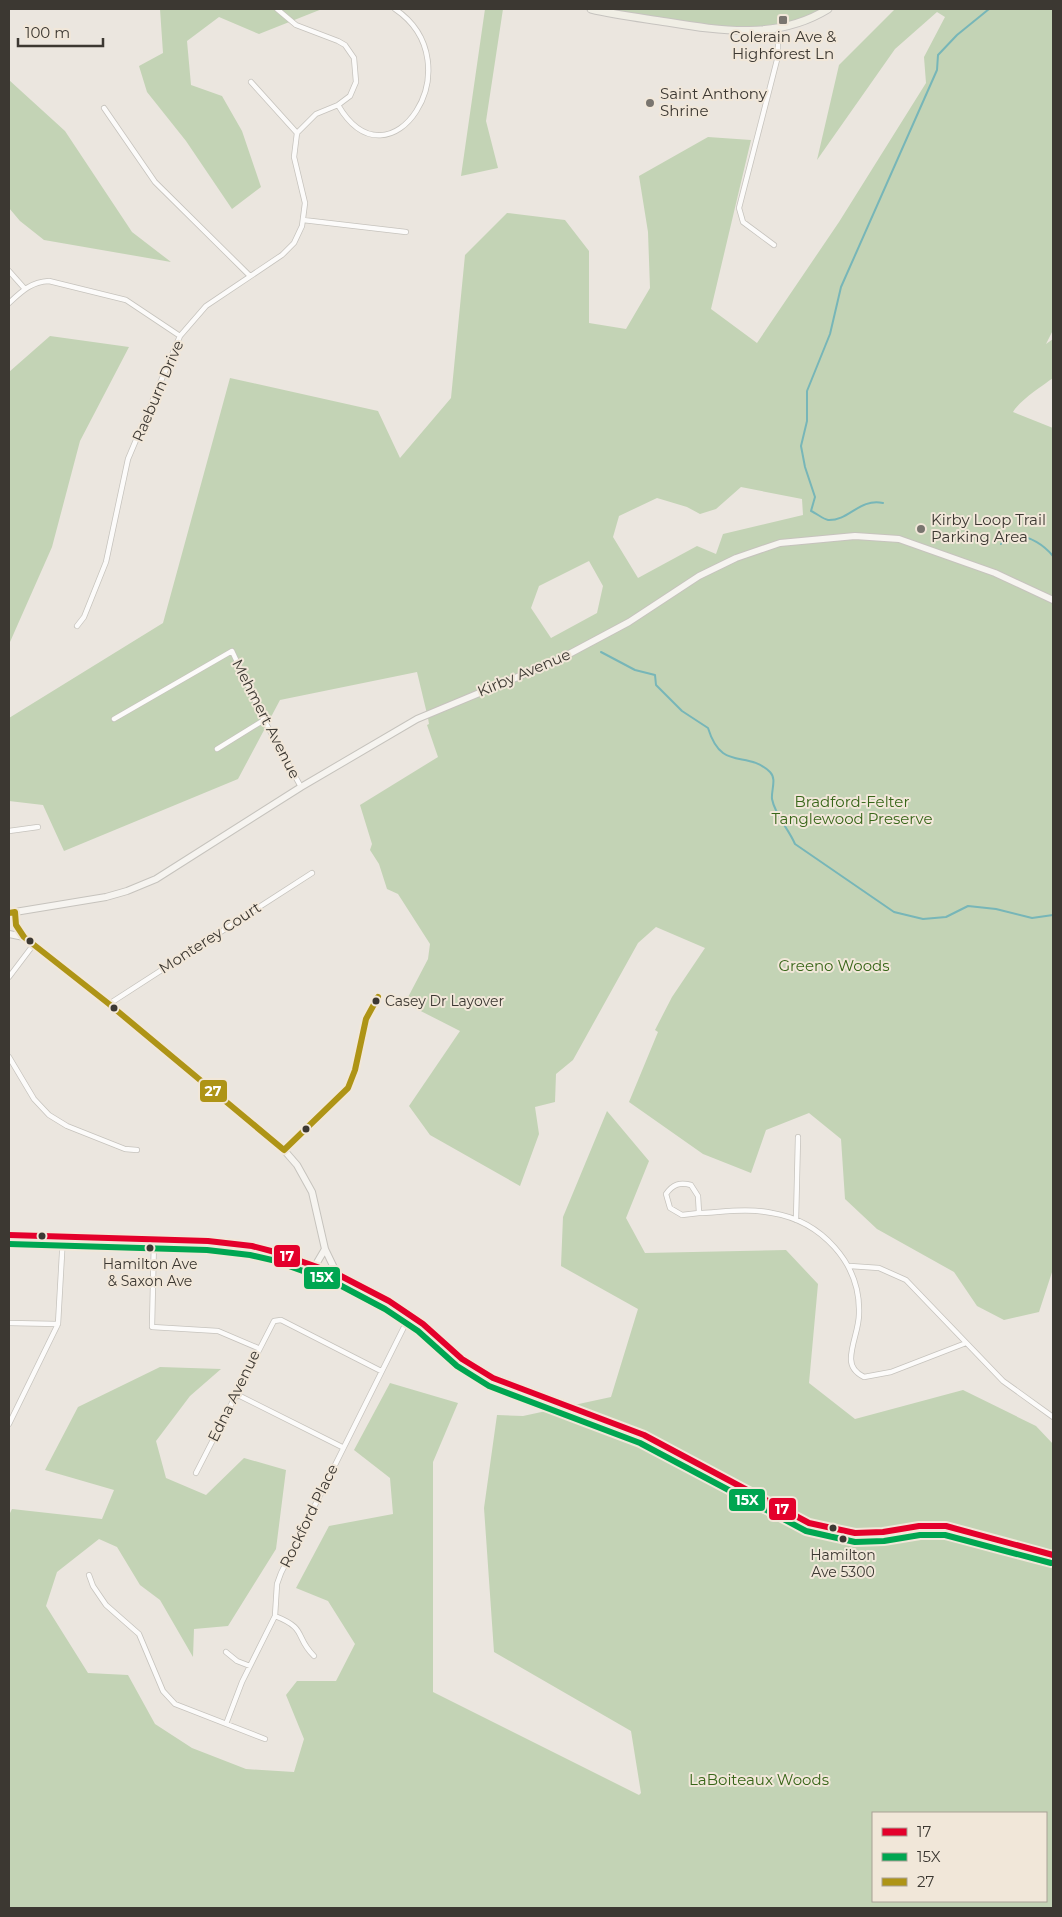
<svg xmlns="http://www.w3.org/2000/svg" width="1062" height="1917" viewBox="0 0 1062 1917" font-family="Montserrat,sans-serif">
  <rect width="100%" height="100%" fill="#ebe6df"/>
  <path fill="#c3d3b5" fill-rule="evenodd" d="M 160,9 L 322,9 L 259,34 L 219,17 L 187,41 L 191,85 L 222,96 L 242,131 L 261,187 L 232,209 L 186,141 L 147,92 L 139,66 L 163,53 Z
    M 485,9 L 503,9 L 486,121 L 498,168 L 461,176 Z
    M 591,9 L 828,9 L 810,18 L 741,32 Z
    M 895,9 L 1053,9 L 1053,330 L 1046,344 L 1053,339 L 1053,378 C 1042,386 1019,401 1013,412 L 1053,428 L 1053,1269 L 1039,1312 L 1004,1320 L 977,1306 L 954,1272 L 877,1229 L 845,1199 L 841,1139 L 809,1113 L 766,1130 L 751,1173 L 703,1154 L 629,1102 L 658,1032 L 655,1030 L 672,997 L 705,948 L 656,927 L 638,943 L 573,1060 L 556,1074 L 555,1102 L 535,1107 L 539,1134 L 520,1186 L 430,1135 L 409,1106 L 460,1031 L 405,1003 L 428,959 L 430,944 L 398,894 L 387,889 L 379,864 L 370,850 L 372,844 L 360,805 L 438,757 L 427,725 L 429,724 L 428,718 L 417,672 L 280,700 L 238,779 L 64,851 L 43,805 L 9,801 L 9,718 L 163,623 L 230,378 L 378,411 L 400,458 L 451,398 L 465,255 L 507,213 L 565,220 L 589,251 L 589,323 L 626,329 L 650,288 L 648,232 L 639,176 L 708,137 L 751,140 L 711,309 L 757,343 L 839,222 L 926,83 L 924,57 L 945,17 L 937,12 L 895,49 L 817,160 L 839,65 ZM 741,487 L 802,499 L 803,515 L 723,534 L 716,554 L 697,546 L 638,578 L 613,537 L 619,516 L 657,498 L 687,507 L 700,514 L 716,509 ZM 589,561 L 603,586 L 597,613 L 551,638 L 531,608 L 539,586 Z
    M 9,80 L 65,131 L 132,232 L 171,262 L 44,240 L 20,221 L 9,208 Z
    M 50,336 L 129,347 L 80,441 L 52,547 L 10,642 L 9,660 L 9,372 Z
    M 607,1111 L 649,1161 L 626,1218 L 645,1253 L 786,1250 L 818,1284 L 809,1383 L 855,1419 L 963,1390 L 1036,1426 L 1053,1444 L 1053,1908 L 9,1908 L 9,1515 L 12,1509 L 102,1519 L 114,1490 L 45,1470 L 78,1407 L 160,1367 L 221,1369 L 190,1396 L 156,1441 L 166,1478 L 206,1495 L 244,1458 L 286,1470 L 276,1549 L 228,1626 L 194,1629 L 193,1657 L 160,1600 L 140,1585 L 117,1547 L 99,1539 L 57,1572 L 46,1606 L 88,1673 L 128,1675 L 155,1724 L 192,1748 L 246,1769 L 294,1772 L 304,1739 L 286,1695 L 297,1681 L 336,1681 L 355,1644 L 328,1601 L 296,1588 L 329,1526 L 393,1514 L 390,1478 L 354,1450 L 390,1383 L 458,1403 L 433,1462 L 433,1692 L 639,1795 L 641,1793 L 631,1731 L 494,1652 L 484,1508 L 497,1415 L 523,1416 L 611,1397 L 638,1309 L 561,1266 L 563,1217 ZM 873,1813 L 1046,1813 L 1046,1901 L 873,1901 Z"/>
  <g fill="none" stroke-linecap="round" stroke-linejoin="round">
    <path stroke="#77b6b8" stroke-width="2" d="M 883,503 C 859,498 849,521 828,520 C 823,519 816,513 811,511 L 815,497 L 805,467 L 801,446 L 807,421 L 807,391 L 830,334 L 841,287 L 937,70 L 938,55 L 957,35 L 989,9
      M 1001,544 L 1009,534 C 1026,535 1042,543 1053,556
      M 601,652 L 635,670 L 655,675 L 656,685 L 682,711 L 708,728 C 722,773 746,749 770,772 C 777,779 771,790 772,799 C 775,815 788,828 795,844 L 894,912 L 923,919 L 946,917 L 968,906 L 996,909 L 1032,918 L 1053,915"/>
    <g stroke="#c6c3bd" stroke-width="6">
      <path id="street" d="M 251,82 L 297,133
        M 338,105 C 390,194 476,64 395,9
        M 104,108 L 155,182 L 250,276
        M 303,220 L 406,232
        M 774,245 L 743,222 L 739,208 L 778,56 L 778,28
        M 9,271 L 25,289
        M 9,303 C 22,291 31,282 49,281 L 126,300 L 180,336
        M 77,626 L 84,617 L 106,562 L 128,459 L 180,336 L 206,306 L 282,255 L 294,243 L 302,226 L 305,203 L 294,157 L 297,133 L 316,114 L 338,105 L 350,96 L 356,82 L 354,58 L 345,45 L 338,41 L 296,25 L 277,9
        M 114,719 L 232,651 L 264,720 L 301,787
        M 217,749 L 264,720
        M 9,831 L 38,827
        M 9,977 L 34,944
        M 109,1004 L 312,873
        M 9,1057 L 34,1099 L 49,1115 L 67,1126 L 125,1149 L 137,1150
        M 284,1150 L 348,1088 L 355,1070 L 366,1019 L 378,997
        M 699,1213 L 682,1215 L 670,1208 L 666,1194 C 673,1184 680,1182 691,1185 L 698,1196 L 699,1213 C 723,1212 749,1208 772,1213 C 821,1221 861,1263 859,1314 C 859,1329 851,1344 851,1359 C 851,1368 856,1373 864,1377 L 891,1372 L 966,1343
        M 796,1220 L 798,1137
        M 154,1240 L 152,1327 L 218,1331 L 258,1348
        M 850,1266 L 879,1268 L 906,1280 L 1003,1381 L 1053,1417
        M 9,1323 L 58,1324
        M 236,1394 L 342,1447
        M 9,1424 L 58,1324 L 63,1236
        M 196,1473 L 274,1321 L 281,1320 L 381,1371
        M 89,1575 L 93,1586 L 106,1605 L 139,1634 L 163,1691 L 175,1704 L 265,1739
        M 275,1616 C 308,1629 294,1636 314,1656
        M 226,1652 L 237,1661 L 250,1666
        M 226,1724 L 242,1682 L 275,1616 L 277,1584 L 281,1573 L 410,1315"/>
    </g>
    <g stroke="#c6c3bd" stroke-width="8">
      <path id="secondary" d="M 15,912 L 16,925 L 24,937 L 109,1004 L 284,1150 L 297,1165 L 312,1192 L 325,1249 L 337,1274
        M 9,913 L 106,897 L 127,891 L 156,879 L 301,787 L 417,719 L 556,661 L 629,622 L 699,576 L 736,558 L 780,543 L 855,536 L 899,539 L 995,573 L 1053,600
        M 9,934 L 24,937
        M 315,1266 L 325,1249"/>
    </g>
    <g stroke="#c6c3bf" stroke-width="9">
      <path id="primary" d="M 591,9 C 616,15 642,18 667,22 C 722,31 778,40 828,9
        M 9,1235 L 208,1241 L 252,1246 L 275,1252 L 337,1274 L 389,1301 L 423,1324 L 462,1359 L 493,1378 L 644,1435 L 809,1523 L 855,1533 L 883,1532 L 919,1526 L 946,1526 L 1053,1555"/>
    </g>
    <use href="#street" stroke="#fcfbfa" stroke-width="4.5"/>
    <use href="#secondary" stroke="#f6f4f0" stroke-width="6"/>
    <use href="#primary" stroke="#f0eee5" stroke-width="7"/>
    <g stroke="#f1e7d9" stroke-width="10">
      <path id="bus-1" d="M 9,1235 L 208,1241 L 252,1246 L 275,1252 L 337,1274 L 389,1301 L 423,1324 L 462,1359 L 493,1378 L 644,1435 L 809,1523 L 855,1533 L 883,1532 L 919,1526 L 946,1526 L 1053,1555"/>
    </g>
    <g stroke="#f1e7d9" stroke-width="10">
      <path id="bus-2" d="M 9,1244 L 207,1250 L 250,1255 L 272,1260 L 334,1282 L 385,1309 L 418,1331 L 457,1366 L 489,1386 L 640,1443 L 806,1531 L 855,1542 L 884,1541 L 920,1535 L 945,1535 L 1051,1563"/>
    </g>
    <g stroke="#f1e7d9" stroke-width="10">
      <path id="bus-3" d="M 9,913 L 15,912 L 16,925 L 24,937 L 109,1004 L 284,1150 L 348,1088 L 355,1070 L 366,1019 L 378,997"/>
    </g>
    <use href="#bus-1" stroke="#e4002b" stroke-width="6"/>
    <use href="#bus-2" stroke="#00a651" stroke-width="6"/>
    <use href="#bus-3" stroke="#ae9416" stroke-width="6"/>
  </g>
  <g fill="#79756f" stroke="#f1e7d9" stroke-width="2">
    <rect x="778" y="15" width="10" height="10" rx="2.5"/>
    <circle cx="650" cy="103" r="5"/>
    <circle cx="921" cy="529" r="5"/>
  </g>
  <g fill="#3c3832" stroke="#f1e7d9" stroke-width="2">
    <circle cx="30" cy="941" r="4.5"/>
    <circle cx="376" cy="1001" r="4.5"/>
    <circle cx="114" cy="1008" r="4.5"/>
    <circle cx="306" cy="1129" r="4.5"/>
    <circle cx="42" cy="1236" r="4.5"/>
    <circle cx="150" cy="1248" r="4.5"/>
    <circle cx="833" cy="1528" r="4.5"/>
    <circle cx="843" cy="1539" r="4.5"/>
  </g>
  <g text-anchor="middle" stroke-width="4" stroke-linejoin="round" paint-order="stroke">
    <g font-size="14" fill="#3c3832" stroke="#f1e7d9">
      <text x="385" y="1006" text-anchor="start">Casey Dr Layover</text>
      <text x="150" y="1269">Hamilton Ave<tspan x="150" dy="17">&amp; Saxon Ave</tspan></text>
      <text x="843" y="1560">Hamilton<tspan x="843" dy="17">Ave 5300</tspan></text>
    </g>
    <g font-size="15" fill="#3c3832" stroke="#f1e7d9" text-anchor="start">
      <text x="783" y="42" text-anchor="middle">Colerain Ave &amp;<tspan x="783" dy="17">Highforest Ln</tspan></text>
      <text x="660" y="99">Saint Anthony<tspan x="660" dy="17">Shrine</tspan></text>
      <text x="931" y="525">Kirby Loop Trail<tspan x="931" dy="17">Parking Area</tspan></text>
    </g>
    <g font-size="15" fill="#3c3832" stroke="#f1e7d9">
      <text transform="translate(158 391) rotate(-67)" y="5">Raeburn Drive</text>
      <text transform="translate(524 673) rotate(-23)" y="5">Kirby Avenue</text>
      <text transform="translate(266 719) rotate(63)" y="5">Mehmert Avenue</text>
      <text transform="translate(210 938) rotate(-33)" y="5">Monterey Court</text>
      <text transform="translate(234 1396) rotate(-64)" y="5">Edna Avenue</text>
      <text transform="translate(309 1516) rotate(-64)" y="5">Rockford Place</text>
    </g>
    <g font-size="15" fill="#386619" stroke="#f1e7d9">
      <text x="852" y="807">Bradford-Felter<tspan x="852" dy="17">Tanglewood Preserve</tspan></text>
      <text x="834" y="971">Greeno Woods</text>
      <text x="759" y="1785">LaBoiteaux Woods</text>
    </g>
  </g>
  <g stroke="#f1e7d9" stroke-width="2">
    <rect x="199" y="1079" width="29" height="24" rx="5" fill="#ae9416"/>
    <rect x="273" y="1244" width="28" height="24" rx="5" fill="#e4002b"/>
    <rect x="303" y="1266" width="38" height="24" rx="5" fill="#00a651"/>
    <rect x="728" y="1488" width="38" height="24" rx="5" fill="#00a651"/>
    <rect x="768" y="1497" width="29" height="24" rx="5" fill="#e4002b"/>
  </g>
  <g font-size="14" text-anchor="middle" font-weight="bold" fill="#fff">
    <text x="213" y="1096">27</text>
    <text x="287" y="1261">17</text>
    <text x="322" y="1282">15X</text>
    <text x="747" y="1505">15X</text>
    <text x="782" y="1514">17</text>
  </g>
  <rect width="1062" height="1917" fill="none" stroke="#3c3832" stroke-width="20"/>
  <rect x="872" y="1812" width="175" height="90" fill="#f1e7d9" stroke="#a9a196"/>
  <rect x="882" y="1828" width="25" height="8" fill="#e4002b" stroke="#a9a196"/>
  <text x="917" y="1837" font-size="15" fill="#3c3832">17</text>
  <rect x="882" y="1853" width="25" height="8" fill="#00a651" stroke="#a9a196"/>
  <text x="917" y="1862" font-size="15" fill="#3c3832">15X</text>
  <rect x="882" y="1878" width="25" height="8" fill="#ae9416" stroke="#a9a196"/>
  <text x="917" y="1887" font-size="15" fill="#3c3832">27</text>
  <path d="M18 38v8h85v-8" fill="none" stroke="#3c3832" stroke-width="2.5"/>
  <text x="25" y="38" font-size="15" fill="#3c3832" stroke="#f1e7d9" stroke-width="4" paint-order="stroke">100 m</text>
</svg>
